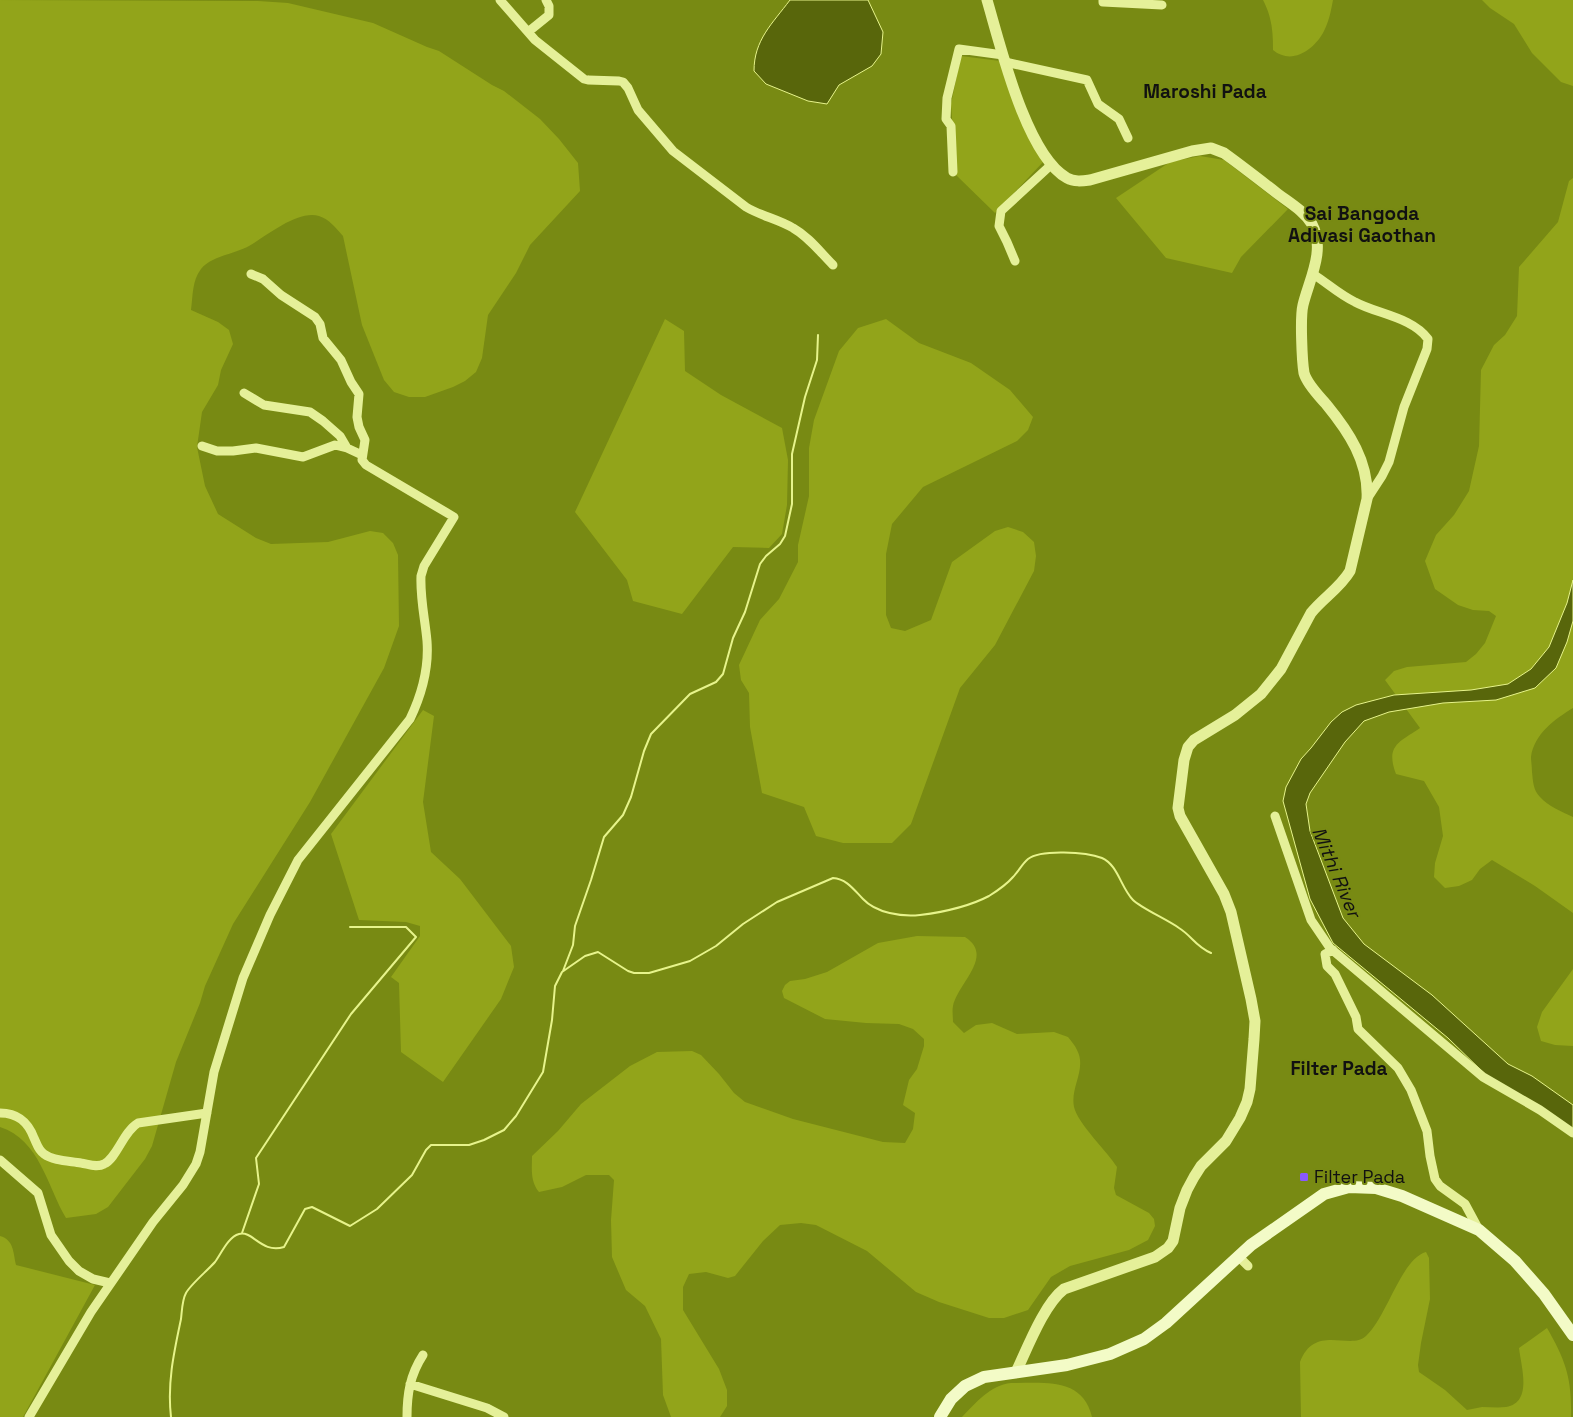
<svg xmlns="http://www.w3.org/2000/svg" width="1573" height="1417" viewBox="0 0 1573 1417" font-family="'Space Grotesk',sans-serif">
  <rect width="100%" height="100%" fill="#788a13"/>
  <path fill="#92a41a" d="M 0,0 L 258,1 L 288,3 L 373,23 L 427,47 L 439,51 L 492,85 L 504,91 L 540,119 L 559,139 L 578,163 L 580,191 L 530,245 L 516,273 L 488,315 L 482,358 L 476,372 L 465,381 L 453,387 L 425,397 L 409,397 L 394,392 L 384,380 L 362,325 L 343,236 C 336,228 329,219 319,216 C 297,210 267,236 249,246 C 235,254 211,256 201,269 C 192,281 193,295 191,310 L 218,322 L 229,330 L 233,344 L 221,370 L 218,385 L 202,412 L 197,447 L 205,486 L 218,514 L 256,538 L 271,544 L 328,542 L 370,531 L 383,533 L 393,543 L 398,555 L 399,626 L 384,668 L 310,802 L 233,924 L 205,986 L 200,1003 L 176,1062 L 152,1146 L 145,1159 L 108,1207 L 96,1214 L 66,1218 C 47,1186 40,1140 0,1127 Z
    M 1263,0 L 1333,0 C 1331,11 1329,21 1324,31 C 1315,49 1292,66 1273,50 C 1273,32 1272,17 1263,0 Z
    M 1482,0 L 1573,0 L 1573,86 L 1561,82 L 1532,53 L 1514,24 L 1490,8 Z
    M 961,56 L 1000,61 L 1044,161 L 995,213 L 956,175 L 951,104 Z
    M 1200,156 L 1224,160 L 1288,209 L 1241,257 L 1232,273 L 1166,258 L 1116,198 L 1170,162 Z
    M 1573,178 L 1573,708 C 1555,719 1534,734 1531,757 C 1531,761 1532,767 1532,772 C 1533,781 1533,790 1540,797 C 1548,806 1562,812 1573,817 L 1573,913 L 1535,886 L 1492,860 L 1480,869 L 1472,880 L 1459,886 L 1445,888 L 1434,877 L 1435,863 L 1443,836 L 1439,807 L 1424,781 L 1396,774 C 1385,745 1400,742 1420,728 L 1385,680 L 1394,671 L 1407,667 L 1466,662 L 1476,654 L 1485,643 L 1496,616 L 1489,611 L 1473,610 L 1458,605 L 1435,589 L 1425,561 L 1436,535 L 1454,515 L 1469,491 L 1479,446 L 1481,370 L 1494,345 L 1505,335 L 1517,316 L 1519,267 L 1558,222 L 1569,181 Z
    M 665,319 L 684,331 L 685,371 L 721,395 L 782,428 L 788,460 L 787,505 L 782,534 L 769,548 L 733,547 L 682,614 L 633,601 L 627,580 L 575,512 Z
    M 886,319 L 919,343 L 971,363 L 1010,390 L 1033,417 L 1028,430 L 1017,441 L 923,487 L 892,524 L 886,554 L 886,615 L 891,628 L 905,631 L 931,620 L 952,562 L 995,531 L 1008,527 L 1023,532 L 1034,542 L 1036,556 L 1034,571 L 995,645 L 960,688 L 911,824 L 892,843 L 843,843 L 816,836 L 804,807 L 762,793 L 750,727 L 749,693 L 741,680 L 739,665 L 760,620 L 779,599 L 798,562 L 798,545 L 809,496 L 809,448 L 814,420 L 839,351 L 858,328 Z
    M 423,710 L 434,716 L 423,802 L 431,852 L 460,879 L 511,946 L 514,967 L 501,999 L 443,1082 L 401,1052 L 399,983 L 391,977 L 420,936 L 420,926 L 406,922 L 359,920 L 331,834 Z
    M 917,936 L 965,937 C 995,956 958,983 953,1006 C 952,1011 953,1017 953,1022 L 964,1033 L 976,1025 L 992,1023 L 1017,1034 L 1054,1032 L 1068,1037 C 1071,1041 1075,1045 1077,1050 C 1087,1069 1070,1087 1074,1107 C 1078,1124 1107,1151 1117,1167 L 1114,1188 L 1116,1195 L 1149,1213 L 1154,1219 L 1155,1226 L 1148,1240 L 1129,1250 L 1070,1266 L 1051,1277 L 1028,1310 L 1004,1318 L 989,1318 L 939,1302 L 916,1292 L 867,1251 L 816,1225 L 801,1223 L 780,1225 L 763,1241 L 735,1276 L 728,1278 L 706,1272 L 689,1274 L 683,1287 L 683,1310 L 719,1369 L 727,1390 L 727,1406 L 720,1417 L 671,1417 L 663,1395 L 661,1339 L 645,1306 L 626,1290 L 612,1257 L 611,1220 L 614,1180 L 609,1175 L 586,1175 L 562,1187 L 539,1192 C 530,1181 532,1169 532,1156 L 558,1131 L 581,1104 L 630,1066 L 657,1052 L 692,1051 L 701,1055 L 719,1074 L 734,1093 L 745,1102 L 793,1119 L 883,1142 L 905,1143 L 913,1129 L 915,1113 L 903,1105 L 909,1080 L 917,1069 L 924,1046 L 924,1039 L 913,1029 L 899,1024 L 866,1023 L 825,1019 L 784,998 L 782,991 L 785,985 L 790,981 L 805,979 L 827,972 L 878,943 Z
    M 1573,969 L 1573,1046 L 1555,1045 L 1541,1041 L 1537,1027 L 1542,1012 Z
    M 0,1236 C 14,1240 13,1252 16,1265 L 95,1285 L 23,1417 L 0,1417 Z
    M 1426,1252 L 1429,1258 L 1430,1299 L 1421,1343 L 1418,1365 L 1419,1372 L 1445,1390 L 1467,1410 C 1472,1409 1477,1408 1482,1407 C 1490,1407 1498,1408 1506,1407 C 1533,1403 1521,1366 1519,1348 L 1547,1328 C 1566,1361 1572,1379 1571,1417 L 1301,1417 L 1300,1362 C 1315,1323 1350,1351 1366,1336 C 1387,1317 1401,1259 1426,1252 Z
    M 1011,1383 C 1044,1383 1083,1377 1092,1417 L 962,1417 C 976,1403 990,1385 1011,1383 Z"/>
  <path fill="#58660b" stroke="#e7f48b" d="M 790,0 L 868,0 L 883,32 L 881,54 L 872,66 L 839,85 L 827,104 L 808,101 L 766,84 L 754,71 C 754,40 772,24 790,0 Z
    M 1573,580 L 1573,621 L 1567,642 L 1556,668 L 1535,688 L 1496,700 L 1443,703 L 1389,712 L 1364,721 L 1345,742 L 1310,793 L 1306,804 L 1310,831 L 1343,918 L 1364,944 L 1432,995 L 1508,1064 L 1532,1076 L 1573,1105 L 1573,1131 L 1486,1075 L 1448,1038 L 1333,943 L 1310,899 L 1283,801 L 1286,787 L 1301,759 L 1311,748 L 1331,722 L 1342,712 L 1356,705 L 1394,695 L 1471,690 L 1508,684 L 1531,669 L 1549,647 L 1567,603 Z"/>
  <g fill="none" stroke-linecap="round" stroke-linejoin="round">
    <path stroke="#e7f48b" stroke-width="2" d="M 563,971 L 573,945 L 575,926 L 591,880 L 604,837 L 623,815 L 631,797 L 644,751 L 651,734 L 690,694 L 716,682 L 723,674 L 733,638 L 745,612 L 760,564 L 766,556 L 780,544 L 785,536 L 792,504 L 792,454 L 805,397 L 817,360 L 818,335
      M 242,1233 L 259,1184 L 256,1158 L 351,1014 L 416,937 L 406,927 L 350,927
      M 171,1417 C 167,1383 174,1352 181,1319 C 182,1311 182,1300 186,1293 C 191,1284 207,1271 215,1262 C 221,1254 228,1237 239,1234 C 253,1230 261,1254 284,1247 L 305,1209 L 312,1207 L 350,1226 L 377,1209 L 412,1175 L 426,1150 L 431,1145 L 469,1145 L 484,1140 L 504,1130 L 516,1116 L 543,1072 L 552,1020 L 555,986 L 562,972 L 585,956 L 598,952 L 628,971 L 634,973 L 649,973 L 690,961 L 716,946 L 743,924 L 777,902 L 833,878 C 847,879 854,890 863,899 C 876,913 902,917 920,915 C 944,912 968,907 989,896 C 997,891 1007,884 1013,877 C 1018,872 1022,864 1028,859 C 1041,849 1086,852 1102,858 C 1118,865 1121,888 1133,900 C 1141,908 1168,920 1179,928 C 1192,936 1195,946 1211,953"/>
    <path stroke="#e5f099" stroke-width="9" d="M 500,0 L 535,40 L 584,79 L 588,80 L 619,81 L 623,82 L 628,88 L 638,110 L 673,151 L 746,207 C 761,216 778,219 793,228 C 809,237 820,252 833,265
      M 1103,0 L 1103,2 L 1162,5
      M 528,32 L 549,15 L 549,6 L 546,0
      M 1005,62 L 1087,80 L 1098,104 L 1119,119 L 1128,138
      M 953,172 L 951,126 L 946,119 L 947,98 L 959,49 L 1003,55
      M 1015,261 L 1007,242 L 999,226 L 1001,211 L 1052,164
      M 1313,274 C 1327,283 1340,295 1355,302 C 1377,314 1412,317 1428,339 L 1427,349 L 1404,407 L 1389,462 L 1382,476 L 1367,499
      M 244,393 L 264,405 L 310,412 L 323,421 L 340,436 L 347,448
      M 202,446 L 217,451 L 233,451 L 256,448 L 303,457 L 335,445 L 347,448 L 362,455
      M 1275,816 L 1311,920 L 1330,948 L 1483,1077 L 1540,1110 L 1573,1133
      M 1333,950 L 1325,954 L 1327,966 L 1335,974 L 1356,1017 L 1358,1029 L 1398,1068 L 1411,1090 L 1427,1131 L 1430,1156 L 1435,1179 L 1440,1186 L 1465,1204 L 1479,1230
      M 0,1113 C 18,1113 28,1122 34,1138 C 37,1144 38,1150 44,1154 C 53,1161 70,1161 81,1163 C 88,1164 97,1168 104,1164 C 117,1158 123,1132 138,1123 L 207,1113
      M 0,1160 L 38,1193 L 51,1235 L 69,1261 L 79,1271 L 93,1279 L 110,1283
      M 1238,1256 L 1248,1266
      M 410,1384 L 487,1408 L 504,1417
      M 29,1417 L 91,1312 L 153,1222 L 183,1185 L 196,1164 L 200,1152 L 214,1072 L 243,978 L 270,915 L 298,860 L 410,719 C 422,694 429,668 427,641 C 425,619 420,598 421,576 L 424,566 L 454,517 L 366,465 L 362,460 L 365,440 L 359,427 L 357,417 L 359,394 L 351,382 L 341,360 L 323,338 L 320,324 L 315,317 L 281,295 L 263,279 L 251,274
      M 407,1417 C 407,1394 410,1375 423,1355"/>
    <path stroke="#e5f099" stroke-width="11" d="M 987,0 C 1000,44 1026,155 1067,178 C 1074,182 1082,181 1090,180 L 1192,151 L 1211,148 L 1224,153 C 1242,166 1260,180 1278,194 C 1290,203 1304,211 1312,224 C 1326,250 1309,280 1303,305 C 1300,317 1302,361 1304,373 C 1307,384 1319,396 1326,404 C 1349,432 1369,462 1367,499 L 1350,571 C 1340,588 1323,598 1311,613 L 1281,669 L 1261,694 L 1235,715 L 1194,740 L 1188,747 L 1184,760 L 1178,808 L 1180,816 L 1224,894 L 1231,912 L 1251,999 L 1255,1021 L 1254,1039 L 1250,1089 L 1247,1102 L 1240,1118 L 1226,1141 L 1201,1166 L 1194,1177 L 1187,1190 L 1180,1208 L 1173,1241 L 1168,1248 L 1155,1257 L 1064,1289 C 1044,1304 1027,1349 1016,1372"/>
    <path stroke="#f3fbc7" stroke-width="12" d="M 940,1417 L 951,1399 L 965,1386 L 984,1377 L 1067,1365 L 1110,1354 L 1144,1339 L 1166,1323 L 1251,1245 L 1324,1194 L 1349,1187 L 1376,1188 L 1402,1196 L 1479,1230 L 1515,1261 L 1544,1294 L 1573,1335"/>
  </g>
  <rect fill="#8959ff" stroke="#788a13" stroke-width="2" x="1299" y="1172" width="10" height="10" rx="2.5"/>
  <g text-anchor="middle" stroke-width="4" stroke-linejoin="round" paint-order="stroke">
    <g font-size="18" fill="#111" stroke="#788a13" text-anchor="start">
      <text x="1314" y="1183">Filter Pada</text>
    </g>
    <g font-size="19" font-weight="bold" fill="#111" stroke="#788a13">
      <text x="1205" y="98">Maroshi Pada</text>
      <text x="1362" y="220">Sai Bangoda<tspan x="1362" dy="22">Adivasi Gaothan</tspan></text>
      <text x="1339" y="1075">Filter Pada</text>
    </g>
    <g font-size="19" font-style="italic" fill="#111" stroke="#788a13">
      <text transform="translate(1337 872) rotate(67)" y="7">Mithi River</text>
    </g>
  </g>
</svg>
